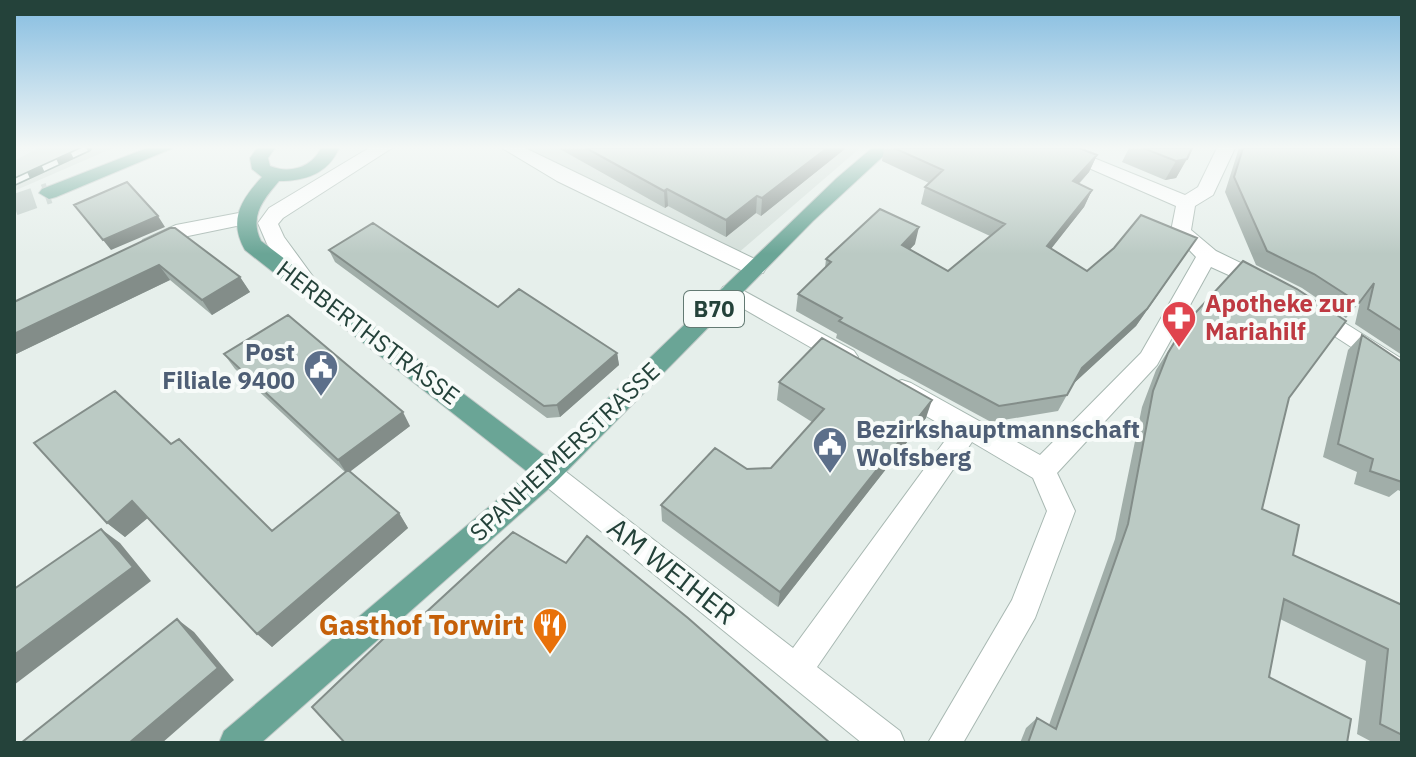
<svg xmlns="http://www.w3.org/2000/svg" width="1416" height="757" viewBox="0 0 1416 757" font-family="'IBM Plex Sans',sans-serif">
  <rect width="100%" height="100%" fill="#e6efeb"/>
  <path fill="#d4dfda" d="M 38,148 L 113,148 L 14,191 L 14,161 Z
    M 515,148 L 860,148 L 737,254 Z"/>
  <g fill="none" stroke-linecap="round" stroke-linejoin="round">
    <path stroke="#bfccc8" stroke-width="21" stroke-dasharray="21 11" stroke-linecap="butt" d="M 14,205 L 49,193"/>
    <g stroke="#a8b8b2" stroke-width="2">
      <path id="minor" d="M 369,148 L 392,148 L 283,218 L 278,224 L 284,237 L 322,289 L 319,294 L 303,294 L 267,244 L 258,223 L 269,208 Z
        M 502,148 L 525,148 L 763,263 L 766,268 L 763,273 L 747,273 L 557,181 Z
        M 1043,148 L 1069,148 L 1185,195 L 1198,187 L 1217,148 L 1235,148 L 1213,195 L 1195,206 L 1191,230 L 1216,251 L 1272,278 L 1275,283 L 1272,288 L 1264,291 L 1211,267 L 1157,365 L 1057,473 L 1075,511 L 1035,618 L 963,743 L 928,743 L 1012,600 L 1047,511 L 1033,478 L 972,442 L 817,667 L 900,731 L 905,743 L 862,743 L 538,480 L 534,472 L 538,464 L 547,461 L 556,464 L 793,648 L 952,431 L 893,397 L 890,390 L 893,383 L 902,380 L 911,383 L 1040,455 L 1141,353 L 1196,257 L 1171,231 L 1176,206 Z
        M 244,212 L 251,213 L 254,218 L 251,223 L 188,236 L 150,252 L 140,245 L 143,240 L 176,225 Z
        M 731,284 L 854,351 L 858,357 L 854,363 L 846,366 L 838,363 L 723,297 L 720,292 L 723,287 Z
        M 1313,303 L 1402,359 L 1402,380 L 1305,317 L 1302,311 L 1305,305 Z"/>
    </g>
    <g stroke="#c2cac8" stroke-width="2">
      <path id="major" d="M 147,148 L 173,148 L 56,197 L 49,199 L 39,193 L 42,189 Z
        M 257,148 L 275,148 L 268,158 L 270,166 C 289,174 312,168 321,148 L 339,148 C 328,174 305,181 279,181 C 263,200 249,216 261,241 L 547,457 L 837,178 L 872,148 L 892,148 L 813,221 L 554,484 L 261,743 L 219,743 L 224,731 L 529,473 L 245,250 C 228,220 241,200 262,177 L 252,169 L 250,158 Z"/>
    </g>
    <use href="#minor" fill="#fff" fill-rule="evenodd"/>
    <use href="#major" fill="#6aa596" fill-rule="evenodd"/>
    <g stroke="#5f7d75" stroke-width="8">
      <path id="rail" d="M 14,182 L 88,148"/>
    </g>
    <use href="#rail" stroke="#f7fbf9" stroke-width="5" stroke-dasharray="16" stroke-linecap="butt"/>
  </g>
  <path fill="#a1aea9" d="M 558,148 L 846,148 L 761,216 L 756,213 L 726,237 L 668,206 L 665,208 Z
    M 884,148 L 1079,148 L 1097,155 L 1089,172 L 1079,184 L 1092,190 L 1084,207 L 1051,248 L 1087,271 L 1197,238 L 1136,326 L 1073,384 L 1058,411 L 991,422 L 836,338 L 837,334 L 796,311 L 798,294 L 825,268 L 826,259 L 915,244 L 910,249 L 948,271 L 990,236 L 921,204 L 925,187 L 929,183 L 882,161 Z
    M 1129,148 L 1192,148 L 1176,178 L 1165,180 L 1122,162 Z
    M 1239,148 L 1402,148 L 1402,355 L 1355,324 L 1360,302 L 1346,318 L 1302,288 L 1256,265 L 1225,192 Z
    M 170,228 L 240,277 L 250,292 L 212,315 L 170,280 L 14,355 Z
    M 329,250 L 498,307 L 617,353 L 619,365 L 560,417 L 547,418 L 335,262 Z
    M 1186,323 L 1289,398 L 1262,509 L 1293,555 L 1402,605 L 1402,743 L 1374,743 L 1357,734 L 1366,661 L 1280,619 L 1269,677 L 1347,743 L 1020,743 L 1026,728 L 1037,718 L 1049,725 L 1115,539 L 1142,407 L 1156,370 Z
    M 1362,335 L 1402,362 L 1402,492 L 1398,490 L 1389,497 L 1354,484 L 1357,472 L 1323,457 L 1348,350 Z
    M 224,354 L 410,426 L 350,471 L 399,513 L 408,528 L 272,647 L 147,518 L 125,537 L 107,523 L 171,444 L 272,531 L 345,472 L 235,369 Z
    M 779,382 L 926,418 L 778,607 L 662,521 L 661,505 L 747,469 L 771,468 L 812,422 L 777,400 Z"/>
  <path fill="#838d89" d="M 827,148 L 846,148 L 761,216 L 762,198 Z
    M 1097,155 L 1089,172 L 1065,198 L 1073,181 Z
    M 1187,159 L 1176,178 L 1165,180 L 1176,161 Z
    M 667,189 L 668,206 L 665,208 L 664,191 Z
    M 1092,190 L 1084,207 L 1040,263 L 1047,246 Z
    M 757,196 L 756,213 L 726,237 L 726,220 Z
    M 158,216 L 165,227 L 111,250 L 103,240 Z
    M 919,227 L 915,244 L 898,262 L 902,245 Z
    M 1197,238 L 1136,326 L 1073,384 L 1082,368 Z
    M 159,265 L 170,280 L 14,355 L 14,334 Z
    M 240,277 L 250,292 L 212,315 L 202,300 Z
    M 617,353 L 619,365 L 560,417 L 557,405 Z
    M 932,400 L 926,418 L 778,607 L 780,592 Z
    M 403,412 L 410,426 L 347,474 L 338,460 Z
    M 132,501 L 149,517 L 125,537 L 107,523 Z
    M 399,513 L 408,528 L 272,647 L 257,634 Z
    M 101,529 L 120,543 L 151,581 L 14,685 L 14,655 Z
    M 177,619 L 194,632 L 234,680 L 162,743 L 129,743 Z"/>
  <path fill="#bbcac4" stroke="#838d89" stroke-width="2" d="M 586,148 L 827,148 L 762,198 L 757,196 L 726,220 L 667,189 L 664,191 Z
    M 894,148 L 1079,148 L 1097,155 L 1073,181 L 1092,190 L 1047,246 L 1087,271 L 1114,248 L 1141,215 L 1197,238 L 1147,309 L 1082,368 L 1067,395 L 999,406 L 839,321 L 842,318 L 798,294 L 831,262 L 826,259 L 880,209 L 919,227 L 902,245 L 948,271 L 1005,224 L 925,187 L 943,170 Z
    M 1143,148 L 1192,148 L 1187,159 L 1176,161 Z
    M 1243,148 L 1402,148 L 1402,331 L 1368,309 L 1374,283 L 1359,303 L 1314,274 L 1267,251 L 1234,177 Z
    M 127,182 L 158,216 L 103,240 L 74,205 Z
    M 373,223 L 498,307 L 519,289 L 617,353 L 557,405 L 544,406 L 329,250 Z
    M 170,228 L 175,228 L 240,277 L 202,300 L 159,265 L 14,334 L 14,302 Z
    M 1243,261 L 1297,289 L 1346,321 L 1289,398 L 1262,509 L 1299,525 L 1293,555 L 1402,605 L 1402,735 L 1380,724 L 1388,649 L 1284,599 L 1269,677 L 1351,719 L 1347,743 L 1028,743 L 1037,718 L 1056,729 L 1128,524 L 1153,391 L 1168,353 L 1186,323 Z
    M 288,315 L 403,412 L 338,460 L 224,354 Z
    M 1362,335 L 1402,362 L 1402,482 L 1370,471 L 1373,459 L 1338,444 Z
    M 822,338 L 932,400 L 780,592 L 661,505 L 715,448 L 747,469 L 771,468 L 824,409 L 779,382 Z
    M 115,391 L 171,444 L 179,439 L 272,531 L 348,470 L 399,513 L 257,634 L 132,501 L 107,523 L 34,443 Z
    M 101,529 L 133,567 L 14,655 L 14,589 Z
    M 513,532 L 566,563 L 587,536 L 688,618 L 830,743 L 345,743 L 312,707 L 402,621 L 409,628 Z
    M 177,619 L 218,668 L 129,743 L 21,743 Z"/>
  <linearGradient id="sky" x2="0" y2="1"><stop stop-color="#84bce0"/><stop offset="0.58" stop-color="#f4f8f6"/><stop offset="1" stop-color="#f4f8f6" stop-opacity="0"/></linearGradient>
  <rect width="1416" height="254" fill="url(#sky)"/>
  <defs>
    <g id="pharmacy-pin" transform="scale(1.8)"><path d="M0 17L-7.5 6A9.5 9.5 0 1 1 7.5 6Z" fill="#e0444e" stroke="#f7fbf9"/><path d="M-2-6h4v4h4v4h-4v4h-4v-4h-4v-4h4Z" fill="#fff"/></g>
    <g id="civic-pin" transform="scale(1.8)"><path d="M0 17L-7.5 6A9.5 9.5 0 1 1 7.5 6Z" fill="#5c6f8a" stroke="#f7fbf9"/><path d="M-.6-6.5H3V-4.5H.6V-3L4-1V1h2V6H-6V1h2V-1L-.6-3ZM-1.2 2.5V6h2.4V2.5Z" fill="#fff"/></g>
    <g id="restaurant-pin" transform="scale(1.8)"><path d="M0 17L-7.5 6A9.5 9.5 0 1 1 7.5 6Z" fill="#e8710a" stroke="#f7fbf9"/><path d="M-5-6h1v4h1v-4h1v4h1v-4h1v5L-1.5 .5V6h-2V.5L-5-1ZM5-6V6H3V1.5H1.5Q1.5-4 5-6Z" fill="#fff"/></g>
  </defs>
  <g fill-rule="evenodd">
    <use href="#pharmacy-pin" x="1179" y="318"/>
    <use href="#civic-pin" x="321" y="367"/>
    <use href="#civic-pin" x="830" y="444"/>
    <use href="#restaurant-pin" x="550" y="625"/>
  </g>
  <g text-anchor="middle" stroke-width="8" stroke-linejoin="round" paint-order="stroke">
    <rect fill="#f7fbf9" stroke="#637a73" stroke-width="2" x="684" y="291" width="60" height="36" rx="6"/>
    <g font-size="22" font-weight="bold" fill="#24423a">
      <text x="714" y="317">B70</text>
    </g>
    <g font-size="24" font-weight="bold" fill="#be3a42" stroke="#f7fbf9" text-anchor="start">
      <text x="1205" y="312">Apotheke zur<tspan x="1205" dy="28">Mariahilf</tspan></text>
    </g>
    <g font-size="24" fill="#24423a" stroke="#f7fbf9">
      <text transform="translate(368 333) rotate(37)" y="8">HERBERTHSTRASSE</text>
      <text transform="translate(565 452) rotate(-43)" y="8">SPANHEIMERSTRASSE</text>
    </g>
    <g font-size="24" font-weight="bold" fill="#4e5e75" stroke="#f7fbf9" text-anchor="end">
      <text x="295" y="361">Post<tspan x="295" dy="28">Filiale 9400</tspan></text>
      <text x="856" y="438" text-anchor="start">Bezirkshauptmannschaft<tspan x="856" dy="28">Wolfsberg</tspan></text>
    </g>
    <g font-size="28" fill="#24423a" stroke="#f7fbf9">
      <text transform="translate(672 571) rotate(38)" y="10">AM WEIHER</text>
    </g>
    <g font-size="28" font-weight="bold" fill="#c56008" stroke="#f7fbf9" text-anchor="end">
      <text x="524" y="635">Gasthof Torwirt</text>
    </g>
  </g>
  <rect width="1416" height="757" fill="none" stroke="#24423a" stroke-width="32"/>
</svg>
